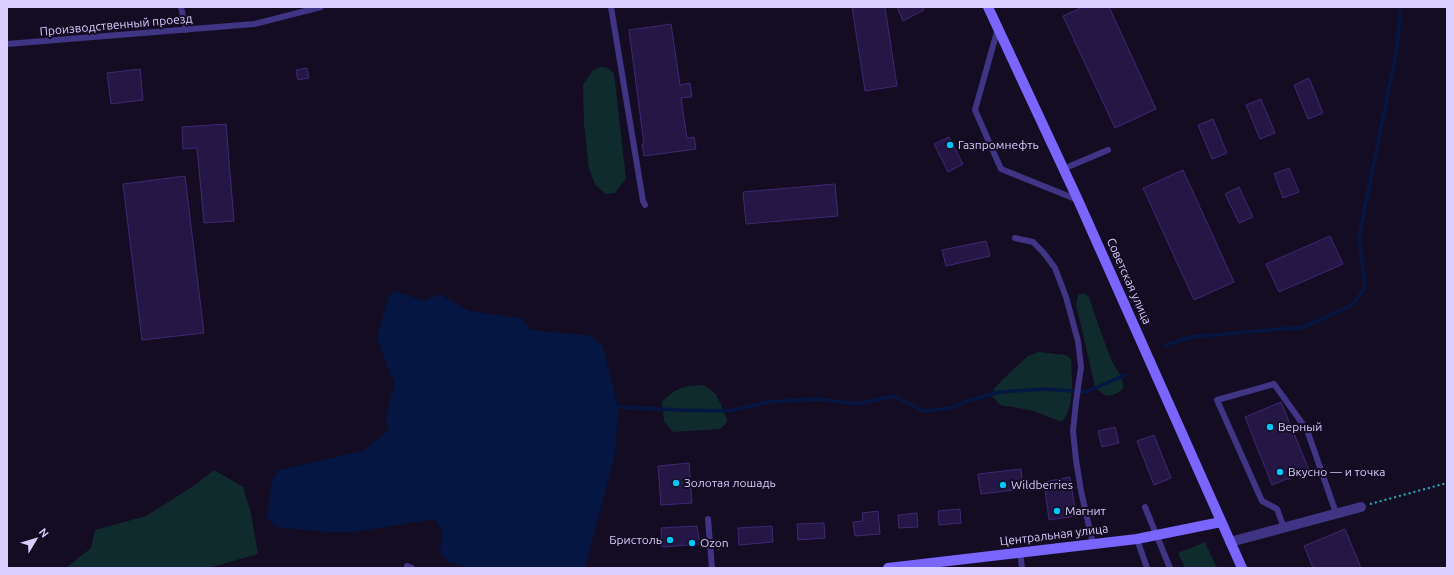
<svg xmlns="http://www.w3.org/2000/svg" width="1454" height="575" viewBox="0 0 1454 575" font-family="Ubuntu,sans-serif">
  <rect width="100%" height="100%" fill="#130c23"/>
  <path fill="#0f2b2d" d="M 601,67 L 608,68 L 614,73 L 626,178 L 615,193 L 606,194 L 596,186 L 589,169 L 584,124 L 583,85 L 593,70 Z
    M 1084,293 L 1089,297 C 1096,318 1103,339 1111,359 C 1116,371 1124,374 1123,389 C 1111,399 1104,398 1095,386 L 1076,305 L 1078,295 Z
    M 1038,352 L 1066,355 L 1071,359 C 1072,379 1075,406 1062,422 L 1030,410 L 1000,405 L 992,396 L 994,389 L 1002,380 L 1028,356 Z
    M 704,385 L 716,394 L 727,419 L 726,424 L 720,429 L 673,432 L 664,421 L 662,402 C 677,387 683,386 704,385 Z
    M 214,470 L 243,487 L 251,513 L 258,554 L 208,568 L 66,568 L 91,548 L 95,530 L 146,516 L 195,485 Z
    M 1205,542 L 1217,568 L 1185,568 L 1178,553 Z"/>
  <path fill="#061642" d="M 394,290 L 423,301 L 439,294 L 470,311 L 521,318 L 531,330 L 592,336 L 603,347 L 618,407 L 615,454 L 585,568 L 469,568 L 449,562 L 440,553 L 442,532 L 435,519 L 353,532 L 326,532 L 277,527 L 267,519 L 272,480 L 279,470 L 363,451 L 388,431 L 386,418 L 394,383 L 377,338 L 388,298 Z"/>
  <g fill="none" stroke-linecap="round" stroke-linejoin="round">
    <path stroke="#061642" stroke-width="3.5" d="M 1165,345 L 1192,337 L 1304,327 L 1352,305 L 1365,288 L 1359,237 L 1397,48 L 1401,7
      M 618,407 L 678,410 L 729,411 L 768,402 L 817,399 L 857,404 L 894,396 L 923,411 L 951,408 L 967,401 L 1000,392 L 1044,389 L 1086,392 L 1125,375"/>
  </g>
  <path fill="#251745" stroke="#3f2873" d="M 852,7 L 885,7 L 897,86 L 865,91 Z
    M 897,7 L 923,7 L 924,10 L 903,21 Z
    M 1083,7 L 1109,7 L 1156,109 L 1115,128 L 1063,16 Z
    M 671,24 L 680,85 L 690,83 L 692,97 L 681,98 L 687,138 L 694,137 L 696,149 L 644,156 L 642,144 L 644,144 L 629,30 Z
    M 307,68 L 309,78 L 298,80 L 296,70 Z
    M 140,69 L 143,100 L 111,104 L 107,73 Z
    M 1309,78 L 1323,113 L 1308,119 L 1294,85 Z
    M 1261,99 L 1275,133 L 1260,139 L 1246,105 Z
    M 1213,119 L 1227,153 L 1212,159 L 1198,125 Z
    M 226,124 L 234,221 L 204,223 L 197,148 L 183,149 L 182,127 Z
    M 949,137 L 963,164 L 948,172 L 934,144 Z
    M 1289,168 L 1299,192 L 1283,198 L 1274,174 Z
    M 1183,170 L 1234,282 L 1194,300 L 1143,188 Z
    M 185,176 L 204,333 L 142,340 L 123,184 Z
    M 835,184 L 838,216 L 746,224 L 743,192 Z
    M 1239,187 L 1253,217 L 1239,223 L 1225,194 Z
    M 1330,236 L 1343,264 L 1279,292 L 1266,264 Z
    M 986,241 L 990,256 L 946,266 L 942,250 Z
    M 1281,402 L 1309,470 L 1272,485 L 1245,417 Z
    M 1115,427 L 1119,443 L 1102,447 L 1098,431 Z
    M 1154,435 L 1171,478 L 1154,485 L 1137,441 Z
    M 689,463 L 692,503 L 661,505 L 658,466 Z
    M 1021,469 L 1023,489 L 981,494 L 978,474 Z
    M 1070,477 L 1076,516 L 1049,520 L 1044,482 Z
    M 960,509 L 961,523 L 939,525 L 938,511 Z
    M 878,511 L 880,534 L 855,536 L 853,522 L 863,521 L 862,513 Z
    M 917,513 L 918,527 L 899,528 L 898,515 Z
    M 824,523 L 825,538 L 798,540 L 797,524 Z
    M 697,526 L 700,544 L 662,547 L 661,528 Z
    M 772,526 L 773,542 L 739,545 L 738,528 Z
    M 1345,529 L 1361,568 L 1313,568 L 1304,546 Z"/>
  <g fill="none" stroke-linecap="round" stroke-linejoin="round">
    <path stroke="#26b4bb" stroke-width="2" stroke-dasharray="2 3" stroke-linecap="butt" d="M 1370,504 L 1447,483"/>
    <path stroke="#403485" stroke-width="6" d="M 181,7 L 186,30
      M 611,7 L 643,201 L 645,205
      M 998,28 L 975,110 L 1001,169 L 1078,200
      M 7,44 L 254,24 L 321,7
      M 1063,169 L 1108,150
      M 1015,238 L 1033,242 L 1043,252 L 1055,268 L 1066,297 L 1078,341 L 1081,367 L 1076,402 L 1073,431 L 1076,460 L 1081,491 L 1093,544
      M 1145,507 L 1170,568
      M 708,519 L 712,568
      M 1284,528 L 1277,509 L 1262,501 L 1217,400 L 1274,384 L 1307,430 L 1336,513
      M 1137,539 L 1147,568
      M 1020,552 L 1022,568
      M 407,566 L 412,568"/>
    <path stroke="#403485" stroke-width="10" d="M 1230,542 L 1361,507"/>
    <path stroke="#7a65ff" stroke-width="10" d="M 988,7 L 1078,200 L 1242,568
      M 888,568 L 1137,539 L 1221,522"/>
  </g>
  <g fill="#00c5f9" stroke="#130c23" stroke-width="1.5">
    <circle cx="950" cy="145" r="4"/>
    <circle cx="1270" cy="427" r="4"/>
    <circle cx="1280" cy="472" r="4"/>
    <circle cx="676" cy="483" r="4"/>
    <circle cx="1003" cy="485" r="4"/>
    <circle cx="1057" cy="511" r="4"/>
    <circle cx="670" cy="540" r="4"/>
    <circle cx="692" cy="543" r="4"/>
  </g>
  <g text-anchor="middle" stroke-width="4" stroke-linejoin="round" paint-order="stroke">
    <g font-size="12" fill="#d9ceff" stroke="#130c23">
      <text transform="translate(116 25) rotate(-5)" y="4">Производственный проезд</text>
      <text transform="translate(1129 281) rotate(66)" y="4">Советская улица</text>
      <text transform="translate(1054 535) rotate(-7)" y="4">Центральная улица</text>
    </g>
    <g font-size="12" fill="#d9ceff" stroke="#130c23" text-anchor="start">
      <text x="958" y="149">Газпромнефть</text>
      <text x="1278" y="431">Верный</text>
      <text x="1288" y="476">Вкусно — и точка</text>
      <text x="684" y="487">Золотая лошадь</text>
      <text x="1011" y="489">Wildberries</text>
      <text x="1065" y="515">Магнит</text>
      <text x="662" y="544" text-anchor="end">Бристоль</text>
      <text x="700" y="547">Ozon</text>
    </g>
  </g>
  <rect width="1454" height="575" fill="none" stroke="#d9ceff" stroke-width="16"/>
  <g transform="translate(36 539) rotate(52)" stroke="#130c23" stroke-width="3" paint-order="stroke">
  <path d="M0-3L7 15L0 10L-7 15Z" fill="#d9ceff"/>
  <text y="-6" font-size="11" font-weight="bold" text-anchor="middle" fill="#d9ceff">N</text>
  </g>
</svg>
